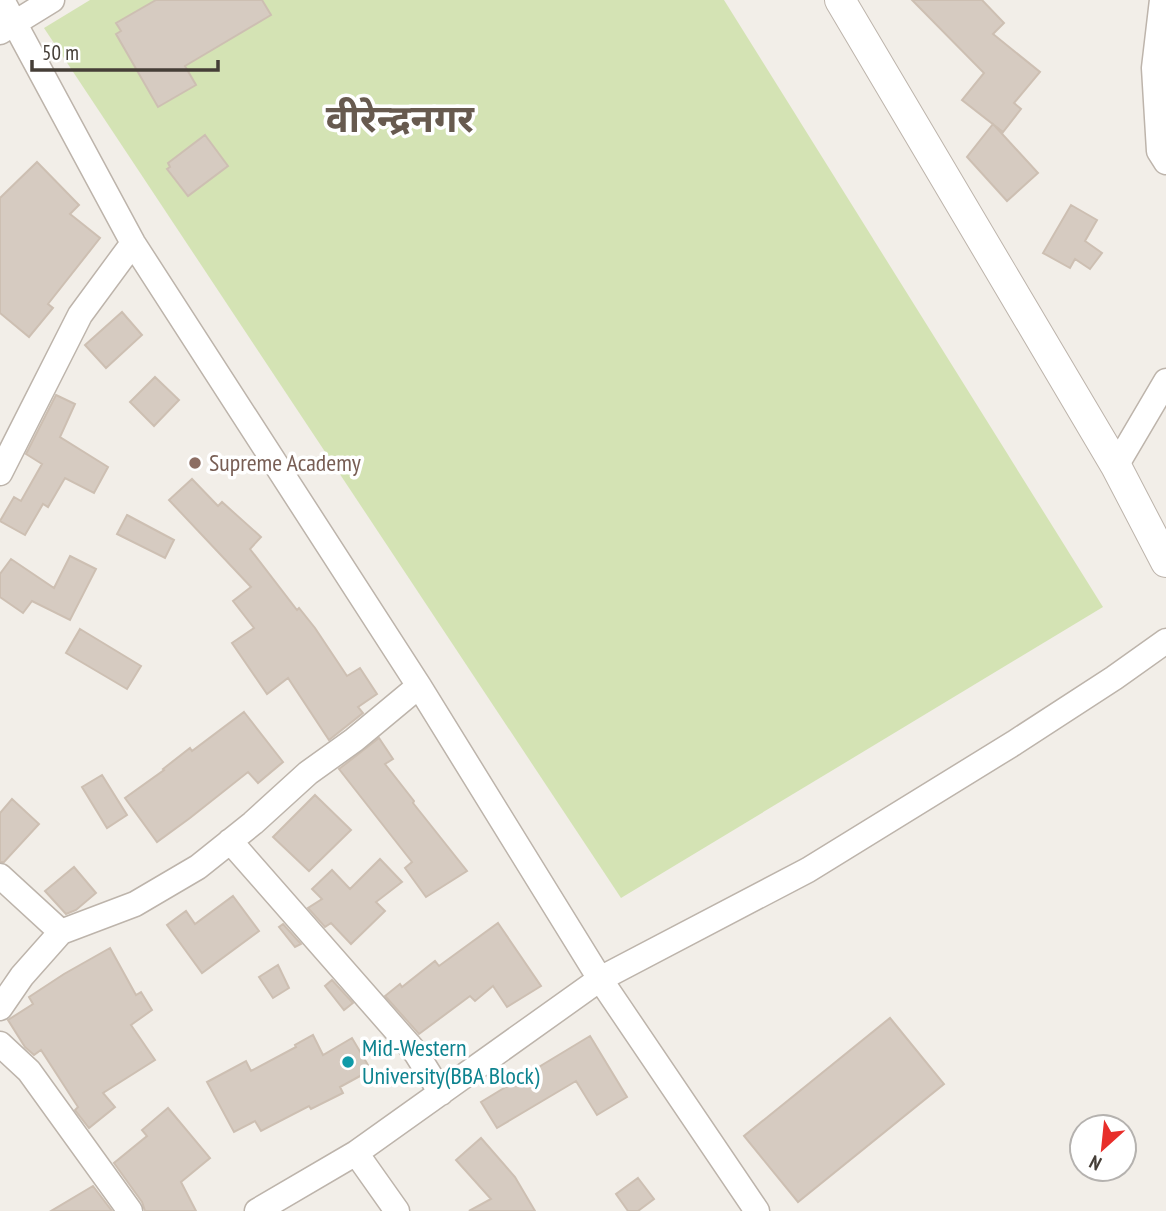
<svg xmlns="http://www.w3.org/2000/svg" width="1166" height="1211" viewBox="0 0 1166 1211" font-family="'PT Sans Narrow','Noto Sans Devanagari',sans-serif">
  <rect width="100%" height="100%" fill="#f2eee8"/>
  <path fill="#d4e3b4" d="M 90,0 L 724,0 L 1103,607 L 621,898 L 44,28 Z"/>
  <path fill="#d6cbc1" stroke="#cdbfb2" stroke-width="2" d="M 156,0 L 262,0 L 271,15 L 185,66 L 196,85 L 158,107 L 116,34 L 121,31 L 116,23 Z
    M 912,0 L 982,0 L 1004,23 L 993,34 L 1040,72 L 1014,103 L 1021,109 L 1003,132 L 962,100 L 984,73 Z
    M 993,124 L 1038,173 L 1007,201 L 967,157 Z
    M 205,135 L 228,166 L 188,196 L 167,169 L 170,167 L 168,163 Z
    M 37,162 L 79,205 L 70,214 L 100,238 L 48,304 L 53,308 L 29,337 L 0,313 L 0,198 Z
    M 1071,205 L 1097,220 L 1085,241 L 1102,253 L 1090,269 L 1075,259 L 1070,268 L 1043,253 Z
    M 122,312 L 142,335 L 106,368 L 85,345 Z
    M 155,377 L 179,400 L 154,426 L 130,402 Z
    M 56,395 L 75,404 L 60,437 L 108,467 L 94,493 L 65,478 L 48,507 L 43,504 L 25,535 L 0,521 L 14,497 L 21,501 L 42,464 L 26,454 Z
    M 192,479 L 218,506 L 222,502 L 261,537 L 250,549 L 297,610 L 299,608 L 315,628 L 347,676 L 360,668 L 377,694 L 358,707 L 363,713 L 329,740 L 288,678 L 267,694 L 232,643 L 254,628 L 233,601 L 251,587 L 169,500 Z
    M 127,515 L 174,540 L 165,558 L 117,534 Z
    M 70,556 L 96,569 L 70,620 L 32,601 L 23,613 L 0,597 L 0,574 L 11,559 L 54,588 Z
    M 80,629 L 141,666 L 127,689 L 66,653 Z
    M 244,712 L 283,762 L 258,783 L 248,772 L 190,818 L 157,842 L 125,798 L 164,770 L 163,769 L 190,748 L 192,751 Z
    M 379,738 L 393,759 L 385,764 L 414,801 L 413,803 L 467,871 L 426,897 L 405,868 L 412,862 L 339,769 Z
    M 102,775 L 127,815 L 107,828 L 82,787 Z
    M 315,795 L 351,830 L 309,871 L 273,837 Z
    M 12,799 L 39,824 L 4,862 L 0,862 L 0,813 Z
    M 380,859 L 402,882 L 376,902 L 385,911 L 351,944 L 331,923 L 325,927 L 308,908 L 322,899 L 312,889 L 332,870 L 350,889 Z
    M 74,867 L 96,893 L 76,910 L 66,914 L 45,891 Z
    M 233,896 L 259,931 L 202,973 L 167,925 L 186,911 L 195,924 Z
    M 498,923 L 541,986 L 507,1007 L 493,986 L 475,1001 L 470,996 L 419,1034 L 385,996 L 400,984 L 402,987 L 435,961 L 439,966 Z
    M 283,924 L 301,944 L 295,947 L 279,927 Z
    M 110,948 L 136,995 L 141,992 L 152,1010 L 131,1025 L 155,1060 L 103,1093 L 115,1107 L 89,1128 L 75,1110 L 78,1107 L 41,1050 L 34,1055 L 25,1047 L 8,1020 L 33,1004 L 29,997 L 64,974 Z
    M 278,965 L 289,988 L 273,998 L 259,977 Z
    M 332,980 L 353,1003 L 344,1010 L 325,986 Z
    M 890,1018 L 944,1084 L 798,1202 L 744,1136 Z
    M 313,1035 L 323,1055 L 352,1038 L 371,1070 L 340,1087 L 343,1093 L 311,1109 L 309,1106 L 261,1131 L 255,1121 L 234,1132 L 207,1082 L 246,1061 L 251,1071 L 296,1047 L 295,1045 Z
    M 590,1036 L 627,1097 L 597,1115 L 576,1081 L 497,1128 L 481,1102 Z
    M 168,1108 L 210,1158 L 181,1182 L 196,1211 L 145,1211 L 142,1202 L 114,1163 L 147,1136 L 142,1130 Z
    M 481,1138 L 515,1177 L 535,1211 L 469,1211 L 491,1199 L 456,1160 Z
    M 638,1178 L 654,1199 L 638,1211 L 628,1211 L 616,1194 Z
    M 93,1186 L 112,1211 L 51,1211 Z"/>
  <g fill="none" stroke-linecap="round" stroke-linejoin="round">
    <g stroke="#bdb4ab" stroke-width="27">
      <path id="minor" d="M 2,0 L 133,243 L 419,686 L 600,979 L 757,1211
        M 1162,0 L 1154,68 L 1159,151 L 1166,162
        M 0,32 L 52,0
        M 1116,466 L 1166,381
        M 0,473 L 80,315 L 133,243
        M 230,841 L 416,1053 L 441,1093
        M 0,876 L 61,932
        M 0,1008 L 22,976 L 61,932 L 135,904 L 198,867 L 253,823 L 308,773 L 354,740 L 419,686
        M 0,1044 L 29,1071 L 130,1211
        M 356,1153 L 397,1211
        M 257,1211 L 356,1153 L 600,979 L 808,870 L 1014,743 L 1114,678 L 1166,641"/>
    </g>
    <g stroke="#bdb4ab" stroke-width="32">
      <path id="tertiary" d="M 840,0 L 1116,466 L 1166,562"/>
    </g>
    <use href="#minor" stroke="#fff" stroke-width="24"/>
    <use href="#tertiary" stroke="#fff" stroke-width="30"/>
  </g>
  <circle fill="#8d6e63" stroke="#fff" stroke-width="2.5" cx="195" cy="463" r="7"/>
  <circle fill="#0f9aa8" stroke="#fff" stroke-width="2.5" cx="348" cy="1062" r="7"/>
  <g text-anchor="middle" stroke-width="7" stroke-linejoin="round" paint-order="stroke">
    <g font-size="24" fill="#785e54" stroke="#fff" text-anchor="start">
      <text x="209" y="471">Supreme Academy</text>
    </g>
    <g font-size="24" fill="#0d838f" stroke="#fff" text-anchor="start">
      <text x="362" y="1056">Mid-Western<tspan x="362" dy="28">University(BBA Block)</tspan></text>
    </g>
    <g font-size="38" font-weight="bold" fill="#675a4f" stroke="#fff">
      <text x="400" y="132">वीरेन्द्रनगर</text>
    </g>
  </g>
  <g transform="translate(1103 1148) rotate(207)"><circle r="33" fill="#ffffff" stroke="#b5b2af" stroke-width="2"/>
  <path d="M0-5L12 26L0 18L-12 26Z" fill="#e82e2a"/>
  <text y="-10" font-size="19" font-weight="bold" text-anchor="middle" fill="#453e37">N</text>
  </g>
  <path d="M32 60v10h186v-10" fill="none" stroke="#453e37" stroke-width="3.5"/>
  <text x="42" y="60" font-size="21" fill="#453e37" stroke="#ffffff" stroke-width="5" paint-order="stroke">50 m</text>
</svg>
